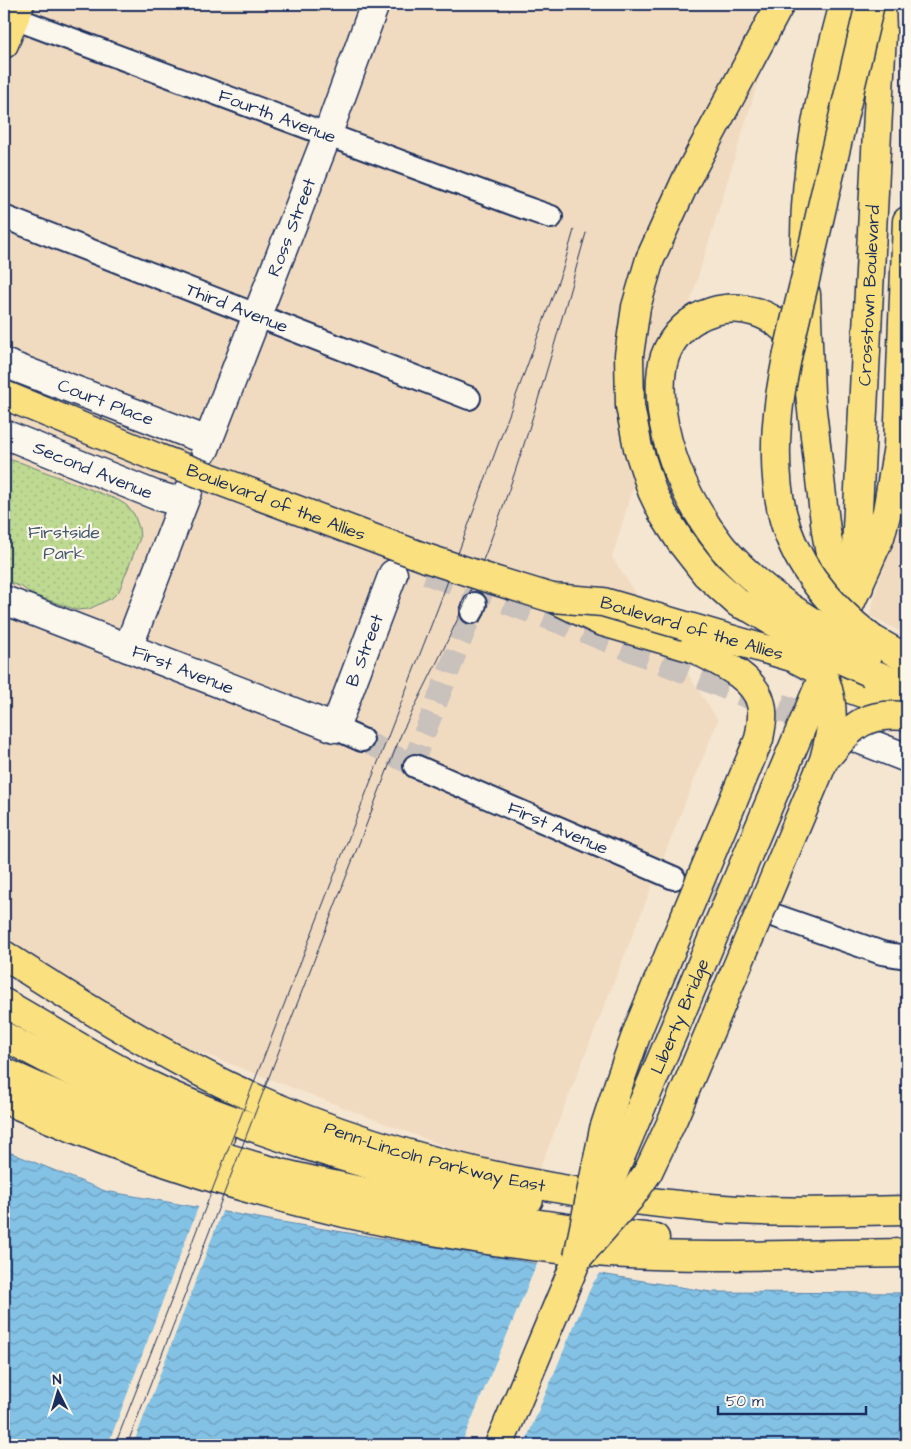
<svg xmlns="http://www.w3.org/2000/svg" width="911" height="1449" viewBox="0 0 911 1449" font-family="'Architects Daughter',sans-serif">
  <defs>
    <pattern id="park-dots" width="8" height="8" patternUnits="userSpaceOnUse" patternTransform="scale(1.25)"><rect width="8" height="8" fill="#bed991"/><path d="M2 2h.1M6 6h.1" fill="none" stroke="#a3bb7f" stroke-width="1.8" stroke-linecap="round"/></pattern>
    <pattern id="water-waves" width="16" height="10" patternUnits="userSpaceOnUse" patternTransform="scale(1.25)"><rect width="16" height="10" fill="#84c2e5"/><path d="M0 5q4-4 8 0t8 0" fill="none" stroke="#6b9ebd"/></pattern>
  </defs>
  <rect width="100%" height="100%" fill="#f5e6d2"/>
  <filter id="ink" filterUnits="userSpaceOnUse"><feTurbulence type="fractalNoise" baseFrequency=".02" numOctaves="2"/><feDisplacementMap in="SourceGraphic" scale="10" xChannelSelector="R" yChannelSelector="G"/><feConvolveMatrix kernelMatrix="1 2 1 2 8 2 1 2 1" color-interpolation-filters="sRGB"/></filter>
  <g filter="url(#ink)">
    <path fill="#f1dbc0" d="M 4,4 L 782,4 L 612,557 L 718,720 L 535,1181 L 139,1029 L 4,940 Z
      M 907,446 L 907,635 L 870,616 L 886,552 Z"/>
    <path fill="url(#park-dots)" stroke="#6c8478" d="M 4,458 L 22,463 L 118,500 L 126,505 L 134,514 L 139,528 L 140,538 L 119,591 L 112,598 L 89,609 L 77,610 L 31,594 L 22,587 L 4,581 Z"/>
    <path fill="url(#water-waves)" stroke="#5a87af" d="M 4,1150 L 105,1191 L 275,1221 L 711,1292 L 907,1293 L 907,1445 L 4,1445 Z"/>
    <path fill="#f5e6d2" d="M 199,1205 L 223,1209 L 133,1445 L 108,1445 Z
      M 538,1261 L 602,1271 L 593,1283 L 582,1307 L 524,1445 L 461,1445 Z"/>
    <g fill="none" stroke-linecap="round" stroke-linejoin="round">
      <path stroke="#c9c1bb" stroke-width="22" stroke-dasharray="22 11" stroke-linecap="butt" d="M 362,740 L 415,766
        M 412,765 L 472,612
        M 682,881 L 773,915"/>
      <path stroke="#c9c1bb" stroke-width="28" stroke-dasharray="28 14" stroke-linecap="butt" d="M 427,571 L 577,626 L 827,726"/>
      <g stroke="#1b2f5e" stroke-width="26">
        <g id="street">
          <path id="s1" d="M 14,18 L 514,204 L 551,217"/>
          <path id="s2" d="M 4,217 L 469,398"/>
          <path d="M 472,612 L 475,604"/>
          <path d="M 335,728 L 362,740"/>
          <path id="s3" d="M 415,766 L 674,878"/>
          <path d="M 773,915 L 882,953 L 906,957"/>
        </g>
      </g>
      <g stroke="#1b2f5e" stroke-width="31">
        <g id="secondary">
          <path id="s4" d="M 4,363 L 208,441"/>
          <path id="s5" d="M 4,434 L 155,495 L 183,503"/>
          <path id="s6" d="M 205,449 L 328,133 L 375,4"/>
          <path id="s7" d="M 4,600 L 335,728 L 393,574"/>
          <path d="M 128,648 L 188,491"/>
          <path d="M 851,736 L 907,758"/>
        </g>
      </g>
      <g stroke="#1b2f5e" stroke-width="31">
        <g id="primary">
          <path d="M 4,44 L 20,4"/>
          <path d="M 4,395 L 158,458"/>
          <path id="s8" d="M 859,587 L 856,549 L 882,33 L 881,4"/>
          <path d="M 553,598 L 600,621 L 693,648"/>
          <path d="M 825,680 L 907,709"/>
        </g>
      </g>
      <g stroke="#1b2f5e" stroke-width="31">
        <g id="highway">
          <path d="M 805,253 C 803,168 822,85 844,4"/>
          <path d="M 806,294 L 810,393 L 826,531 L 842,622"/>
          <path d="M 722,547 C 691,507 669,463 662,412 C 660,394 659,374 665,356 C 682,310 737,295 776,322 C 788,331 796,341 800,355"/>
          <path d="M 841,624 L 880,537 L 887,511 L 898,446 L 907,221"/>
          <path d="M 872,639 L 907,659"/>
          <path d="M 869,672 L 907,688"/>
          <path id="s9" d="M 4,955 C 76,1002 150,1048 228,1086 C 378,1157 545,1194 710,1208 C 775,1214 842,1211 907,1210"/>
          <path d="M 4,1003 C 52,1030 99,1061 149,1085 C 200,1110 254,1128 308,1146 C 380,1169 454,1189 529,1199"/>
          <path d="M 4,1036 C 73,1074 146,1109 220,1138"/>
          <path d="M 4,1072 C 86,1110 171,1142 258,1167 C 303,1180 349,1188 394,1198 C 481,1216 568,1230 655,1238"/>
          <path d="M 4,1099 C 143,1161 288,1206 439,1232 C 495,1242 552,1250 609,1253 C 708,1259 808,1254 907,1253"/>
          <path d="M 499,1445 L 578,1257"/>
        </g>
      </g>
      <use href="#street" stroke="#fbf7ec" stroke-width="22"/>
      <use href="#secondary" stroke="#fbf7ec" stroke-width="28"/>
      <use href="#primary" stroke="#fbe080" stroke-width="28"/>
      <use href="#highway" stroke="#fbe080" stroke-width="28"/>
      <path stroke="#1b2f5e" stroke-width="1" d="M 115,1445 L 173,1296 L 194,1237 L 439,605 L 563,268 L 574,230
        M 127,1445 L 402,732 C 432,672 463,613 487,550 C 527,446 556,339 586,233"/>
      <g stroke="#1b2f5e" stroke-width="31" stroke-linecap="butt">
        <g id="primary-bridge">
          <path id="s10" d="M 158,458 L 426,558 L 487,578 L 552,598 L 603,602 L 792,657 L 816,669 L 825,680"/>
        </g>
      </g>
      <g stroke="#1b2f5e" stroke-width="31" stroke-linecap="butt">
        <g id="highway-bridge">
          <path d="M 780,4 L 687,178 L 650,259 L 636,307 L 629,355 L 630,406 L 638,448 L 652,491 L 663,514 L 681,542 L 706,574 L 738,603 L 752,609 L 818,649 L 869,672"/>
          <path d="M 870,4 C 850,87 830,171 811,255 C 792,337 763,427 782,512 C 794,565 830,606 872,639"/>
          <path d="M 722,547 C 763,594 813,626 869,652"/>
          <path d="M 827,757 C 853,726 863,712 907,716"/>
          <path id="s11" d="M 600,1205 L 819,686"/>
          <path d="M 579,1256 L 630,1198 L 648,1172 L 673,1119 L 824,760 C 832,730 836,710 825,680"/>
          <path d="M 578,1257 L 604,1129 L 619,1083 L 639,1027 L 759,739 C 761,727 764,716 761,704 C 755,676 715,660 693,648"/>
        </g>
      </g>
      <use href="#primary-bridge" stroke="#fbe080" stroke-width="28"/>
      <use href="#highway-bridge" stroke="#fbe080" stroke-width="28"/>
    </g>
  </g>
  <g text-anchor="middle" stroke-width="4.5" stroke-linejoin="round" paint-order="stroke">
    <g font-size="18" fill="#1b2f5e" stroke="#fbf7ec">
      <text dy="6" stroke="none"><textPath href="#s1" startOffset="281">Fourth Avenue</textPath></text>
      <text dy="6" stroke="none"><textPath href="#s6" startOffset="238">Ross Street</textPath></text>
      <text dy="6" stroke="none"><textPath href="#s8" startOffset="292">Crosstown Boulevard</textPath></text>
      <text dy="6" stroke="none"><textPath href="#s2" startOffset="250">Third Avenue</textPath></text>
      <text dy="6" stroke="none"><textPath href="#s4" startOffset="109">Court Place</textPath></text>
      <text dy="6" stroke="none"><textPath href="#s5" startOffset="96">Second Avenue</textPath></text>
      <text dy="6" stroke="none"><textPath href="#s10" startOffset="126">Boulevard of the Allies</textPath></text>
      <text dy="6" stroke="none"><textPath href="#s10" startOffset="562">Boulevard of the Allies</textPath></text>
      <text dy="6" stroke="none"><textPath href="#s7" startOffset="438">B Street</textPath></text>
      <text dy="6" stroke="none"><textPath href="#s7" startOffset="192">First Avenue</textPath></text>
      <text dy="6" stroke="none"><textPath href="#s3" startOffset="156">First Avenue</textPath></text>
      <text dy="6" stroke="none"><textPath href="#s11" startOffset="205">Liberty Bridge</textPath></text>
      <text dy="6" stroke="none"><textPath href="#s9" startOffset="479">Penn-Lincoln Parkway East</textPath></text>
    </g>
    <g font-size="18" fill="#445a6b" stroke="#fbf7ec">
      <text x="64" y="538">Firstside<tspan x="64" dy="21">Park</tspan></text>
    </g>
  </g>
  <rect width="911" height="1449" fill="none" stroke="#fbf7ec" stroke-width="20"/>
  <rect x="10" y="10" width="891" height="1429" fill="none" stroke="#1b2f5e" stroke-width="2" filter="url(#ink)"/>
  <g transform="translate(58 1392) rotate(355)" stroke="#fbf7ec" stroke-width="4" paint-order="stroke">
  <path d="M0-4L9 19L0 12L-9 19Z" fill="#1b2f5e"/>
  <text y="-8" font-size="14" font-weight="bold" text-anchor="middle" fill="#1b2f5e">N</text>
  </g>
  <path d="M718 1406v8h148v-8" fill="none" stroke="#1b2f5e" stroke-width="2.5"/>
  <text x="726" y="1406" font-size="15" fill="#1b2f5e" stroke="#fbf7ec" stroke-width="4" paint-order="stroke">50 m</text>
</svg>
